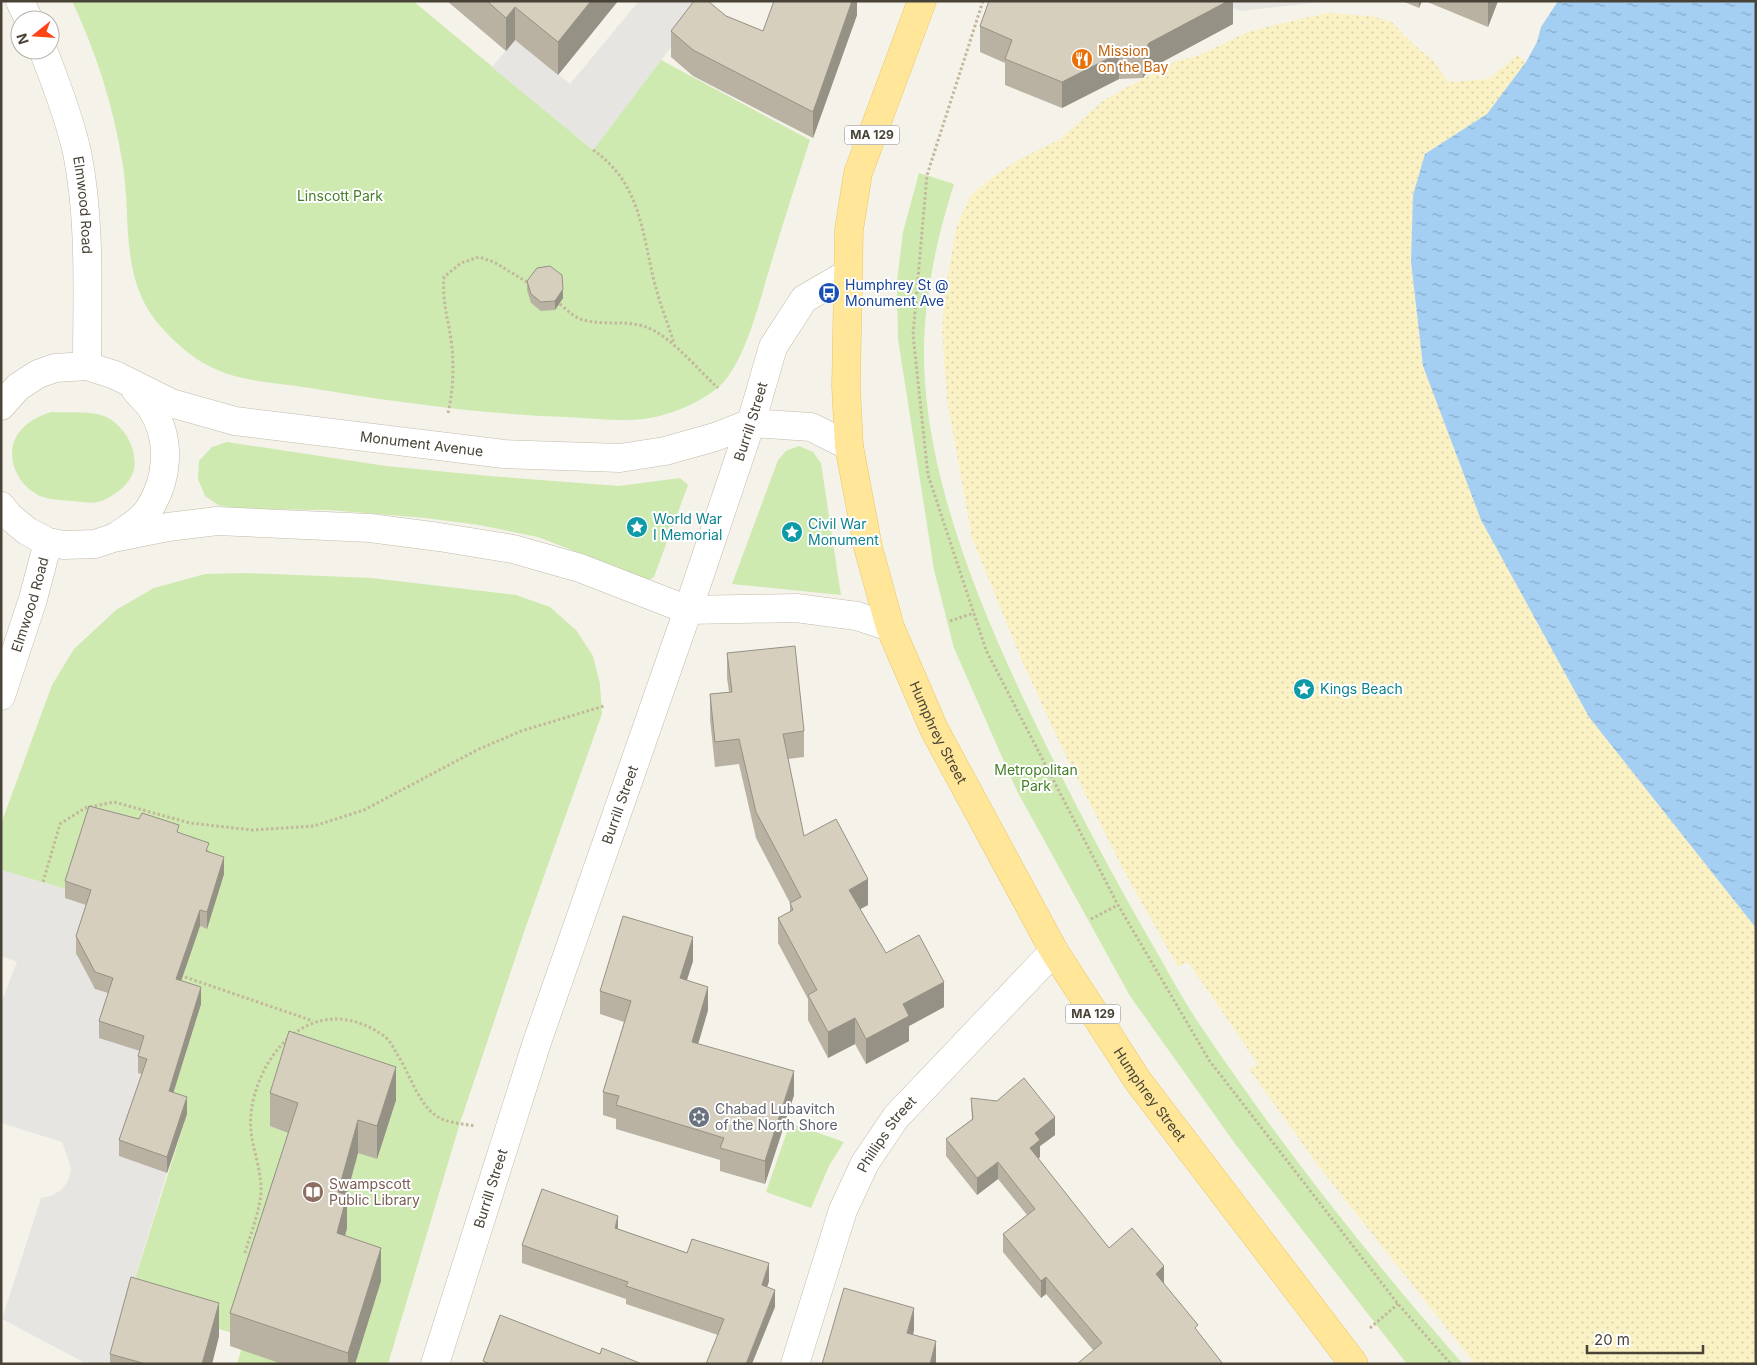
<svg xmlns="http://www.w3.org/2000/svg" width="1757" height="1365" viewBox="0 0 1757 1365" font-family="Inter,sans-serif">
  <defs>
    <pattern id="sand-dots" width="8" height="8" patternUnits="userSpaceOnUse" patternTransform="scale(1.25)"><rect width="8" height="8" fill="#faf1c5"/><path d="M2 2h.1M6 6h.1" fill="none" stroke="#d8d0aa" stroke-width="1.8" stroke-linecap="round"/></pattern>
    <pattern id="water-ripples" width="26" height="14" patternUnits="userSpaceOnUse" patternTransform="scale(1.25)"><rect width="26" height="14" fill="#a4cff3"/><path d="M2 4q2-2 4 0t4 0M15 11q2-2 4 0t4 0" fill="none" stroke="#88aac6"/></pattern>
  </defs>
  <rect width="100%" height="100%" fill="#f5f2e9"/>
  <path fill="url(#sand-dots)" d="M 1327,13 L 1371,16 L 1392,22 L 1412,43 L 1433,61 L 1449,82 L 1489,79 L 1517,55 L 1526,62 L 1487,114 L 1425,154 L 1413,195 L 1411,262 L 1423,366 L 1481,520 L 1589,717 L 1756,928 L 1756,1364 L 1475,1364 L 1317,1164 L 1249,1069 L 1258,1064 L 1188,962 L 1178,967 L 1125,873 L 1063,750 L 1022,661 L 972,538 L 947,400 L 942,330 L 945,294 L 956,228 L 970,196 L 989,180 L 1018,160 L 1060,139 L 1104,100 L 1176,61 L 1197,56 L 1250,31 Z"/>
  <path fill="#ceeab1" d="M 72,1 L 413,1 L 593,150 L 661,60 L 810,140 C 797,180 784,220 772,260 C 761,295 745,368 715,390 C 697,404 667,416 644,419 C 618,422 591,418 566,417 C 480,414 395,402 310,388 C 278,383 241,382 211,367 C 190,357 171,339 156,321 C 119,274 132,215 122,160 C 113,105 96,52 72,1 Z
    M 919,173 L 954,184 C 934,246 920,317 925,382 C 933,501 990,631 1042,737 C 1078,811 1117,884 1159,956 C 1172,979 1185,1003 1200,1025 C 1280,1144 1368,1256 1463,1364 L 1407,1364 L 1236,1145 L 1130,996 L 1017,791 L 954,648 L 934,570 L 898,339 L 897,281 L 903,232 Z
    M 51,412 C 67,413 86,411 101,415 C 122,421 138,448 134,469 C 131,483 118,493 106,499 C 96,505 84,502 73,501 C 63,500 51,500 43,497 C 16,487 1,451 22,429 C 30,420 40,416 51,412 Z
    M 227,442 L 386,466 L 489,476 L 619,486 L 680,478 L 688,485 L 654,577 L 649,580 L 538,537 L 479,525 L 426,518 L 328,510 L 236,509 L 218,505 L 205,496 L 198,479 L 199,461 L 212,447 Z
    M 799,446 L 813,452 L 821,463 L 841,595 L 732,584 L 778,460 L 786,451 Z
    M 246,573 L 372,578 L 516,595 L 550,607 L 576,630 L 593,656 L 600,684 L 602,714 L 525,929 L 460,1123 L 388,1364 L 237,1364 L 245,1337 L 128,1301 L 187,1114 L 99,1038 L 95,989 L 75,955 L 65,898 L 68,890 L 1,870 L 1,824 L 52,685 L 74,649 L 116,610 L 154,588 L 205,574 Z
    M 790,1123 L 844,1142 L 829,1166 L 811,1208 L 766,1192 Z"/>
  <path fill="#e7e5e1" d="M 639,1 L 706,1 L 593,150 L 492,67 L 515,40 L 570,84 Z
    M 1211,1 L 1331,1 L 1241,11 Z
    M 1,870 L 68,890 L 65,898 L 91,906 L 75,955 L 86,959 L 113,994 L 144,1053 L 147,1076 L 119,1156 L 167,1173 L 109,1364 L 87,1364 L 2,1319 L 41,1198 L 51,1196 L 61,1190 L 68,1181 L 71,1168 L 62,1142 L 1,1123 L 1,1003 L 17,962 L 1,956 Z"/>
  <path fill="url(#water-ripples)" d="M 1558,1 L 1756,1 L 1756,928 L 1589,717 L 1481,520 L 1423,366 L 1411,262 L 1413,195 L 1425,154 L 1487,114 L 1526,62 L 1537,42 L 1541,27 Z"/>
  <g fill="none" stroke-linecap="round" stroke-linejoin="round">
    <g stroke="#c1bbab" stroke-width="29">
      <g id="minor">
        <path d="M 20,1 L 29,20"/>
        <path id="s1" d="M 43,50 C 56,83 69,117 77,152 C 91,222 87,295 87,366"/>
        <path id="s2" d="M 1,406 L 18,387 L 38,374 L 55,368 L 87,366 L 115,375 L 171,403 L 235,421 L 504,454 L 620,458 L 665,451 L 715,437 L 751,423 L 811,427 L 849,446"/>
        <path d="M 1,506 L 9,516 L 27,531 L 48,542 L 64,545 L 95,544 L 113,538 L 168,527 L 217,521 L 370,528 L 439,537 L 513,549 L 580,568 L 688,610 L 796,608 L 857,616 L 890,627"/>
        <path d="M 117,536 C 127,529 139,522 147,512 C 168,482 172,441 152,409 C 148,402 140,396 135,389"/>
        <path id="s3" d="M 1,696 L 33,599 L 48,542"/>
        <path id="s4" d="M 435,1364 L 537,1042 L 688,610 L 751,423 L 773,347 L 804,299 L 847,274"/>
        <path id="s5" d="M 795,1364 L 843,1210 L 865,1163 L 896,1117 L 1054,951"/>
      </g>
    </g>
    <g stroke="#e8c664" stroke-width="29">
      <g id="major">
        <path id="s6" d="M 922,1 L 858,173 L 849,230 L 846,386 L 849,446 L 868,547 L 890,627 L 934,729 L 1054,951 L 1138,1081 L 1354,1364"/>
      </g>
    </g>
    <path stroke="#c3b79c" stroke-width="3" stroke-dasharray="2.5 2.5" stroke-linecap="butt" d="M 983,1 L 927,175 L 913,335 L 928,475 L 986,650 L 1118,905 L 1209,1060 L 1398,1304 L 1451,1364
      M 593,150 C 641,183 642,233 655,285 C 660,304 668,324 674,343
      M 556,301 C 563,306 570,314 578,318 C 599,327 624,319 646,327 C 671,336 698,370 718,388
      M 448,413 C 453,392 454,368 452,347 C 449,321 442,304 444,277 L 461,263 L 479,257 L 494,262 L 530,284
      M 950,621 L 974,613
      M 43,882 L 60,824 L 85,808 L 114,802 L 190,823 L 252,830 L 314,826 L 364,810 L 477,750 L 521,731 L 604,706
      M 1091,919 L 1118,905
      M 185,977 L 313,1021
      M 245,1253 C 250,1235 262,1206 261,1187 C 259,1152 244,1136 254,1097 C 270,1036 325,994 384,1036 C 390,1040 394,1049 397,1054 C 409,1072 419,1106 438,1117 C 448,1123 464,1124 475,1126
      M 1370,1328 L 1398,1304"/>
    <use href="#minor" stroke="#fff" stroke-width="28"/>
    <use href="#major" stroke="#ffe699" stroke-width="28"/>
  </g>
  <path fill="#b9b2a3" d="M 447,1 L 618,1 L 558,75 L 515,40 L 506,51 Z
    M 857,1 L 857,15 L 813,138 L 693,76 L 671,57 L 671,31 L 726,16 L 763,31 Z
    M 1233,1 L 1233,24 L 1149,69 L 1143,78 L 1119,79 L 1062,108 L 1005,85 L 1005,63 L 980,52 L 980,26 Z
    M 1402,1 L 1422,1 L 1419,8 Z
    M 1425,1 L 1498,1 L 1488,27 Z
    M 527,281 L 563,298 L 555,310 L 541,311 L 531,303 L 527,290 Z
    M 727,653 L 804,731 L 804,757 L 788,759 L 804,836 L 868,905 L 860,909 L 886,953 L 944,1007 L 909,1026 L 909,1041 L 866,1064 L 855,1044 L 828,1058 L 808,1020 L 808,999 L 778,943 L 778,918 L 790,912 L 790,903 L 756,838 L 739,764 L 715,767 L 710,719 L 710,694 L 729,692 L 727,678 Z
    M 139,819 L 179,833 L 209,851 L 224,874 L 207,929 L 200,926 L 181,981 L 201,1004 L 173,1092 L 187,1114 L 167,1173 L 119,1156 L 119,1140 L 142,1074 L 138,1073 L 138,1056 L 140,1051 L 99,1038 L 99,1021 L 108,993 L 95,989 L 76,953 L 76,936 L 86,905 L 65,898 L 65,881 Z
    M 693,961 L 687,980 L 708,1010 L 698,1044 L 794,1095 L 765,1184 L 720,1171 L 720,1160 L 616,1129 L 616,1119 L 603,1115 L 603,1092 L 624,1022 L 600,1014 L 600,991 Z
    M 270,1093 L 396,1100 L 377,1159 L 358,1153 L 347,1195 L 347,1228 L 345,1236 L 381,1281 L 355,1364 L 282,1364 L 230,1346 L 230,1313 L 288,1133 L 270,1126 Z
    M 971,1098 L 1055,1135 L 1040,1146 L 1040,1157 L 1038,1159 L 1109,1248 L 1164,1284 L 1198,1325 L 1093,1350 L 1046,1294 L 1041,1298 L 1003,1252 L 1003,1234 L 1027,1215 L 998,1179 L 977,1195 L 946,1156 L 946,1139 L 972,1119 Z
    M 618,1229 L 769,1281 L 767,1287 L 775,1307 L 718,1335 L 626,1304 L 626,1299 L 522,1263 L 522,1245 Z
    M 219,1336 L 212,1364 L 110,1364 L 110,1354 Z"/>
  <path fill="#969185" d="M 591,1 L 618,1 L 558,75 L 558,42 Z
    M 852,1 L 857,1 L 857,15 L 813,138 L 813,112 Z
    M 1228,1 L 1233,1 L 1233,24 L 1149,69 L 1143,78 L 1143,52 L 1149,43 Z
    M 1419,1 L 1422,1 L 1419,8 Z
    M 1488,1 L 1498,1 L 1488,27 Z
    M 515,7 L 515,40 L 506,51 L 506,18 Z
    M 1119,53 L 1119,79 L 1062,108 L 1062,82 Z
    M 563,289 L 563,298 L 555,310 L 555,301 Z
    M 224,857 L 224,874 L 207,929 L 207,912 Z
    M 868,879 L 868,905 L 849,915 L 849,890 Z
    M 200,910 L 200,926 L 176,996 L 176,979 Z
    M 693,937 L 693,961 L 680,1001 L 680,978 Z
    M 944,982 L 944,1007 L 909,1026 L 909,1041 L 866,1064 L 866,1039 L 903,1004 Z
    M 201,987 L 201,1004 L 169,1107 L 169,1091 Z
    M 708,987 L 708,1010 L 692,1065 L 692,1042 Z
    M 855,1018 L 855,1044 L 828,1058 L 828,1032 Z
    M 396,1067 L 396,1100 L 377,1159 L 377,1126 Z
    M 794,1071 L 794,1095 L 765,1184 L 765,1161 Z
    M 187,1097 L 187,1114 L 167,1173 L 167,1157 Z
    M 1055,1117 L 1055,1135 L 1040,1146 L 1040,1157 L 1030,1166 L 1030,1148 L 1035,1133 Z
    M 358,1120 L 358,1153 L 338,1225 L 338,1192 Z
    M 998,1162 L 998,1179 L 977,1195 L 977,1178 Z
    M 347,1195 L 347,1228 L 337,1266 L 337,1233 Z
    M 618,1216 L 618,1233 L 615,1228 Z
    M 381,1248 L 381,1281 L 355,1364 L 348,1364 L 348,1353 Z
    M 769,1263 L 769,1281 L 762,1302 L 762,1285 Z
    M 1164,1266 L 1164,1284 L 1156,1274 Z
    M 1046,1277 L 1046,1294 L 1041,1298 L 1041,1281 Z
    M 775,1290 L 775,1307 L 752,1364 L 746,1364 Z
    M 219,1303 L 219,1336 L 212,1364 L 202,1364 Z
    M 914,1308 L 914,1331 L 907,1356 L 907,1333 Z
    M 936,1341 L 936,1364 L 930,1364 Z"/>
  <path fill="#d7cfbe" stroke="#969185" d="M 487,1 L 591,1 L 558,42 L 515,7 L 506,18 Z
    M 694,1 L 708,1 L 726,16 L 763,31 L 774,1 L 852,1 L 813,112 L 693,50 L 671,31 Z
    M 989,1 L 1228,1 L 1149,43 L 1143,52 L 1119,53 L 1062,82 L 1005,59 L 1012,40 L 980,26 Z
    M 550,266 L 562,275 L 563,289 L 555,301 L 541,302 L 531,294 L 527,281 L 537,268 Z
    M 795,646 L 804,731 L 783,734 L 804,836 L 836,819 L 868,879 L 849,890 L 886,953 L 919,935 L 944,982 L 903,1004 L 909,1016 L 866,1039 L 855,1018 L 828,1032 L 808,995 L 817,990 L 778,918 L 793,910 L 790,903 L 801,897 L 756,812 L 739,739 L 715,742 L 710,694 L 732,692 L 727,653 Z
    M 89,806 L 139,819 L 142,813 L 179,825 L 177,832 L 209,843 L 206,851 L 224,857 L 207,912 L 200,910 L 176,979 L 201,987 L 169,1091 L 187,1097 L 167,1157 L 119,1140 L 147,1059 L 138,1056 L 144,1036 L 99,1021 L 113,978 L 95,972 L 76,936 L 91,890 L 65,881 Z
    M 623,916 L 693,937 L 680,978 L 708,987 L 692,1042 L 794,1071 L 765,1161 L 720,1148 L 724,1138 L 616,1105 L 619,1096 L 603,1092 L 631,1001 L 600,991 Z
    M 289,1031 L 396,1067 L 377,1126 L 358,1120 L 338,1192 L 347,1195 L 337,1233 L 381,1248 L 348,1353 L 230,1313 L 298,1103 L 270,1093 Z
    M 1024,1078 L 1055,1117 L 1035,1133 L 1040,1140 L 1030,1148 L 1109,1248 L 1132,1228 L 1164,1266 L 1156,1274 L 1198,1325 L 1195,1328 L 1223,1364 L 1077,1364 L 1102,1343 L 1046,1277 L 1041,1281 L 1003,1234 L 1035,1209 L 998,1162 L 977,1178 L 946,1139 L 973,1119 L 971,1098 L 997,1101 Z
    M 542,1189 L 618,1216 L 615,1228 L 687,1253 L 692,1239 L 769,1263 L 762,1285 L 775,1290 L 746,1364 L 706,1364 L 724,1319 L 626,1286 L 628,1282 L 522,1245 Z
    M 131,1277 L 219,1303 L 202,1364 L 146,1364 L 110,1354 Z
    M 844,1288 L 914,1308 L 907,1333 L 936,1341 L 930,1364 L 822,1364 Z
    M 500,1315 L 600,1354 L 602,1348 L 642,1364 L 490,1364 L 483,1361 Z"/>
  <defs>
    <g id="restaurant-disc" transform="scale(1.125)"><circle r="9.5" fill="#e8710a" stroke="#fff"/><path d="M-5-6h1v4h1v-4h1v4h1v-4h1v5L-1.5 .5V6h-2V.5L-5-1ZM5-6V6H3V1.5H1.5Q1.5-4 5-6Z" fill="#fff"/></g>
    <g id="bus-disc" transform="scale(1.125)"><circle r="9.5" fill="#1a4fb4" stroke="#fff"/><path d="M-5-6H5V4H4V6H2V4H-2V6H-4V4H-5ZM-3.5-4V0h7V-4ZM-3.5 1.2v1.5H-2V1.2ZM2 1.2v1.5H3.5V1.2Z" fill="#fff"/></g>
    <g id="sight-disc" transform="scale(1.125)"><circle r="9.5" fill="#0f9aa8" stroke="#fff"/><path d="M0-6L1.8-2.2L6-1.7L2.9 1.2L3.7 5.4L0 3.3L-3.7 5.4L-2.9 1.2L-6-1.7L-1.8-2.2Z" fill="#fff"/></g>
    <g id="synagogue-disc" transform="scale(1.125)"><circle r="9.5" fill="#6b7280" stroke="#fff"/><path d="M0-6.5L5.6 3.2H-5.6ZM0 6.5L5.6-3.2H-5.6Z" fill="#fff"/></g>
    <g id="library-disc" transform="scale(1.125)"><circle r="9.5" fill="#8d6e63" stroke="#fff"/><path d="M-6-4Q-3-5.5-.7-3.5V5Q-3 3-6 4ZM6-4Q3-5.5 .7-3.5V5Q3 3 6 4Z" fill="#fff"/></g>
  </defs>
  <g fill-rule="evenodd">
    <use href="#restaurant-disc" x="1082" y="59"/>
    <use href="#bus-disc" x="829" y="293"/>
    <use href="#sight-disc" x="637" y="527"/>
    <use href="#sight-disc" x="792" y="532"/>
    <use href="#sight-disc" x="1304" y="689"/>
    <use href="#synagogue-disc" x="699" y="1117"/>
    <use href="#library-disc" x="313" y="1192"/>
  </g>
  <g text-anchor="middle" stroke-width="4" stroke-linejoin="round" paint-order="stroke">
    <g fill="#fff" stroke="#807b73" stroke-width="1">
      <rect x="844.5" y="125.5" width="55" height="19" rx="4"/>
      <rect x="1065.5" y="1004.5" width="55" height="19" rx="4"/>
    </g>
    <g font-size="12" font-weight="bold" fill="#494337">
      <text x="872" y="139">MA 129</text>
      <text x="1093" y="1018">MA 129</text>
    </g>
    <g font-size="14" fill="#c56008" stroke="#fff" text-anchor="start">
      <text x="1098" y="56">Mission<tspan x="1098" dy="16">on the Bay</tspan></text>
    </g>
    <g font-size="14" fill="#447e27" stroke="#fff">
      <text x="340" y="201">Linscott Park</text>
      <text x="1036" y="775">Metropolitan<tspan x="1036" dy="16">Park</tspan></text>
    </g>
    <g font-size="14" fill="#494337" stroke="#fff">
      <text dy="5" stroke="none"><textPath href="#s1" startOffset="161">Elmwood Road</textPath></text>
      <text dy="5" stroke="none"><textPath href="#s4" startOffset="994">Burrill Street</textPath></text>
      <text dy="5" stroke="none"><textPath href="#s2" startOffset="446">Monument Avenue</textPath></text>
      <text dy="5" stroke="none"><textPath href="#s3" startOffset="96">Elmwood Road</textPath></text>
      <text dy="5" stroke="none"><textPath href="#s6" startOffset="759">Humphrey Street</textPath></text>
      <text dy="5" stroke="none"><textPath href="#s4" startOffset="589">Burrill Street</textPath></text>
      <text dy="5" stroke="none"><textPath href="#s6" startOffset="1179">Humphrey Street</textPath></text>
      <text dy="5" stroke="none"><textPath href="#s5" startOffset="249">Phillips Street</textPath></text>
      <text dy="5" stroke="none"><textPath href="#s4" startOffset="184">Burrill Street</textPath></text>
    </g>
    <g font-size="14" fill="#164399" stroke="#fff" text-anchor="start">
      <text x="845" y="290">Humphrey St @<tspan x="845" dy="16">Monument Ave</tspan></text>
    </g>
    <g font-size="14" fill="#0d838f" stroke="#fff" text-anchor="start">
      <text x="653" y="524">World War<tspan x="653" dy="16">I Memorial</tspan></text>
      <text x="808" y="529">Civil War<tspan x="808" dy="16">Monument</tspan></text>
      <text x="1320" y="694">Kings Beach</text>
    </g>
    <g font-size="14" fill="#5b616d" stroke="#fff" text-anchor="start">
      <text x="715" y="1114">Chabad Lubavitch<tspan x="715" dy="16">of the North Shore</tspan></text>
    </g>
    <g font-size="14" fill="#785e54" stroke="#fff" text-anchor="start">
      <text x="329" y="1189">Swampscott<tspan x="329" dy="16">Public Library</tspan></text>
    </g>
  </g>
  <rect width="1757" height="1365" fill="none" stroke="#494337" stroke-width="5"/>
  <g transform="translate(35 35) rotate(253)"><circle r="24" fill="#ffffff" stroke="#b6b4af"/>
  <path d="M0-4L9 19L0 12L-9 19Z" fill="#ff4417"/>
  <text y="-8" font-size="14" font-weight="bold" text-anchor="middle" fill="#494337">N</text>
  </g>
  <path d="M1587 1345v8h116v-8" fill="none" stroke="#494337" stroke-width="2.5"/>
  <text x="1594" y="1345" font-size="15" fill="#494337" stroke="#ffffff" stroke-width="4" paint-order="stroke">20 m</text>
</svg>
